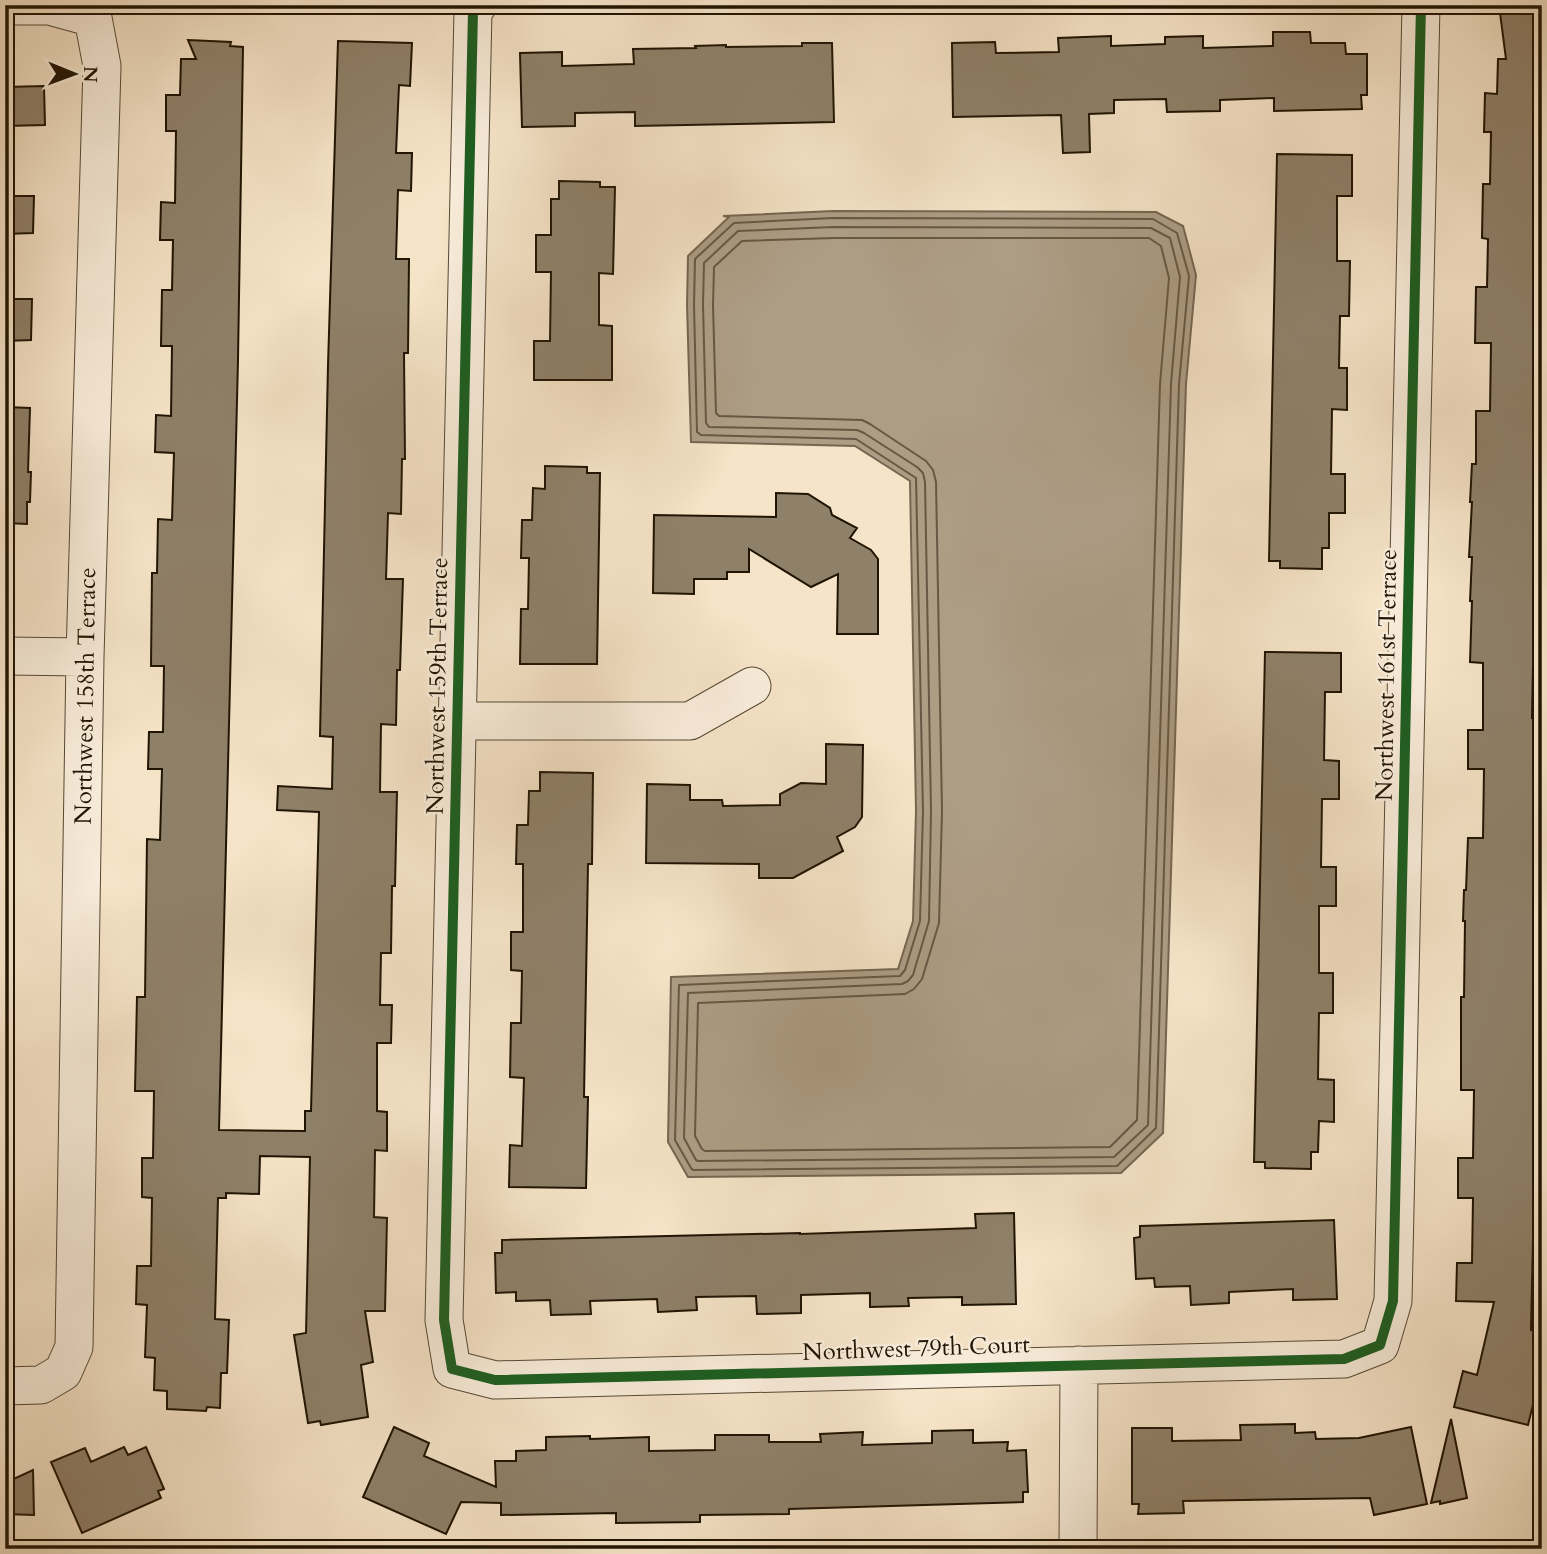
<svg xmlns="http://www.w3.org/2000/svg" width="1547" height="1554" viewBox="0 0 1547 1554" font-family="Cardo,serif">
  <rect width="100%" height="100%" fill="#f6e4c8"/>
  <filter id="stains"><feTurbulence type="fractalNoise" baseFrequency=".00286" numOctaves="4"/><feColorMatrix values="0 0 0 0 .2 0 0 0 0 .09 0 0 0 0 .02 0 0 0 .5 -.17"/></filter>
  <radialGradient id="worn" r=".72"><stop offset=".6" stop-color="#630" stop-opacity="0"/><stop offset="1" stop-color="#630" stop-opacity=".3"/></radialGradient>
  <path fill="#ad9d85" stroke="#756651" stroke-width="2" d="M 833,211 L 1156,212 L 1183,226 L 1196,275 L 1186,384 L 1163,1133 L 1121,1173 L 688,1177 L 668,1142 L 671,977 L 898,969 L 913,921 L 916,811 L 910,481 L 855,446 L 691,442 L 687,305 L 688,256 L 729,217 L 723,216 Z"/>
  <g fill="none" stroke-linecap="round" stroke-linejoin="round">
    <path stroke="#665844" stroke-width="2" d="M 833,218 L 1153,219 L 1177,233 L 1189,276 L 1179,384 L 1156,1128 L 1117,1166 L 693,1170 L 691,1168 L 675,1140 L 679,985 L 900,976 L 905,970 L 920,921 L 923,811 L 916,478 L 856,439 L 701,435 L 697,432 L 694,305 L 695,259 L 734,223 Z
      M 833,227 L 1151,228 L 1170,238 L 1180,277 L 1171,384 L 1148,1125 L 1114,1157 L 698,1161 L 696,1160 L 684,1138 L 688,993 L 902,984 L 908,981 L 913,975 L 929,921 L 931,811 L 925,482 L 923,473 L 917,467 L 864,433 L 857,430 L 709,427 L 706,423 L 703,305 L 704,263 L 738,231 Z
      M 834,238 L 1149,238 L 1161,246 L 1169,278 L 1160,384 L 1137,1120 L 1110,1147 L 705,1151 L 702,1149 L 695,1136 L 698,1003 L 905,994 L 914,989 L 922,979 L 939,923 L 942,811 L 936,482 L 933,470 L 926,461 L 870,424 L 862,420 L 719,416 L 716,413 L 713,305 L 714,267 L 742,241 Z"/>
  </g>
  <path fill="#8f8069" stroke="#201403" stroke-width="2" d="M 1499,5 L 1542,5 L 1542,665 L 1533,664 L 1532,718 L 1542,718 L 1542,823 L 1531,1330 L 1542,1333 L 1542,1368 L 1528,1425 L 1454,1407 L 1463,1371 L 1477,1375 L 1494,1302 L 1456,1301 L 1457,1263 L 1472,1263 L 1473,1198 L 1458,1198 L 1458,1158 L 1473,1158 L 1474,1090 L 1461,1090 L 1461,997 L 1464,997 L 1465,921 L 1463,921 L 1464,890 L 1466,890 L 1468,838 L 1483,838 L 1484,769 L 1468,769 L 1468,730 L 1483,730 L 1483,663 L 1470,662 L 1472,601 L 1470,601 L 1472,557 L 1469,557 L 1472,502 L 1470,502 L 1472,464 L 1476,464 L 1476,411 L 1490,411 L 1491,343 L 1475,343 L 1476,287 L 1487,287 L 1488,239 L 1482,238 L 1483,184 L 1490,184 L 1491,132 L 1484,132 L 1485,93 L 1497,94 L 1498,59 L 1506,59 Z
    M 1273,32 L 1310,32 L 1311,43 L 1345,43 L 1346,54 L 1367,54 L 1367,95 L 1361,95 L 1362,109 L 1274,111 L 1274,98 L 1220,100 L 1220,111 L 1167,112 L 1166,99 L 1114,100 L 1114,113 L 1089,114 L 1090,152 L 1063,153 L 1061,115 L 953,117 L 952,43 L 995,42 L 996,53 L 1059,52 L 1058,38 L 1111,36 L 1111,46 L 1165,44 L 1165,37 L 1203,36 L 1203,48 L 1273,46 Z
    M 188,40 L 231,42 L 230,46 L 243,47 L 238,360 L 219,1130 L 305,1131 L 305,1111 L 311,1111 L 319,812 L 277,810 L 278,786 L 332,789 L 333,737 L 320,736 L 328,365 L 338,41 L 412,43 L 410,86 L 399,85 L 396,153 L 412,153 L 411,191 L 398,190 L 396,259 L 409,259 L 408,353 L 404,353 L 405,459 L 402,459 L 401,514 L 388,513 L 386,579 L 403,579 L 400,670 L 397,670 L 396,725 L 381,724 L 380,792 L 397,792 L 395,886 L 392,886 L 391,953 L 381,953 L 380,1005 L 392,1005 L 391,1043 L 377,1043 L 377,1111 L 387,1112 L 387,1151 L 375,1150 L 374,1217 L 387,1218 L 385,1311 L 365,1311 L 373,1362 L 361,1365 L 368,1417 L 321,1425 L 320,1421 L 308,1423 L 294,1335 L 306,1333 L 310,1157 L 260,1156 L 259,1194 L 226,1193 L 226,1198 L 218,1198 L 215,1319 L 229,1320 L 227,1373 L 221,1373 L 220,1408 L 207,1407 L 206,1411 L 167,1409 L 167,1391 L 154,1390 L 155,1358 L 145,1357 L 147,1305 L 136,1304 L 137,1266 L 151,1266 L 152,1198 L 142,1197 L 142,1158 L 153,1158 L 154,1091 L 135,1091 L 137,997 L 145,997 L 147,839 L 160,840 L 162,769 L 148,769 L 149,732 L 163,732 L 164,666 L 151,666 L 152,573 L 157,573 L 158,519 L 172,520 L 174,453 L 155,452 L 156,415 L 171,416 L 172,346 L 161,346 L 162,290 L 172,290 L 173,240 L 160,240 L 161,202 L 175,203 L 176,131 L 166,131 L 166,95 L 180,95 L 181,59 L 196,59 Z
    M 802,43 L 832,43 L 834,122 L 635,126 L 635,112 L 575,113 L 575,126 L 522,127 L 520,53 L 562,52 L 562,66 L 634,64 L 633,49 L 696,48 L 695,46 L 726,45 L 726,47 L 802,46 Z
    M 44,86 L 45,125 L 5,126 L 5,87 Z
    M 1277,154 L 1352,155 L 1352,196 L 1337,196 L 1337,261 L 1350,261 L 1349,316 L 1340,316 L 1339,368 L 1347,368 L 1347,410 L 1332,409 L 1331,474 L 1345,474 L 1345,513 L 1329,513 L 1329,548 L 1322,548 L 1322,569 L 1280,568 L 1280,561 L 1269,561 Z
    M 559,181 L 600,182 L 600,187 L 615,187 L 613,274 L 599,273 L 599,325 L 612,326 L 612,380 L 534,380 L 534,341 L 550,341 L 551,272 L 536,272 L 536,235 L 551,235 L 551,199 L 559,199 Z
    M 5,196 L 34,196 L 33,233 L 5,234 Z
    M 5,299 L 32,299 L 31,340 L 5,341 Z
    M 5,407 L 30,408 L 28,472 L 31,472 L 30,502 L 27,502 L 27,524 L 5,523 Z
    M 545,466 L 587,467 L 587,473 L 600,473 L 597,664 L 520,664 L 521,609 L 528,609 L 529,558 L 521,558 L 522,520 L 532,520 L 533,488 L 545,489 Z
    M 776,493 L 808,494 L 830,508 L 832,515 L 857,528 L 850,538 L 871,550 L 878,559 L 878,634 L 837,634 L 838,574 L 811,587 L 749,549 L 749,572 L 727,572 L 727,579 L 694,579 L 694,594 L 653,593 L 654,515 L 776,517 Z
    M 1265,652 L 1341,653 L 1341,692 L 1325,692 L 1324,760 L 1339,761 L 1339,799 L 1322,799 L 1321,867 L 1336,867 L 1336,906 L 1319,906 L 1319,973 L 1333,973 L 1333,1013 L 1319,1013 L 1318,1079 L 1334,1080 L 1334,1122 L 1319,1121 L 1318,1152 L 1311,1152 L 1311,1169 L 1265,1168 L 1265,1162 L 1254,1162 Z
    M 826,744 L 863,745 L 862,817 L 855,827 L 837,837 L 843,851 L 793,878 L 759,878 L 759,864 L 646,863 L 647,784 L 690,785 L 690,800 L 722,800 L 723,806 L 780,805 L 780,794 L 801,783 L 826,784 Z
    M 540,772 L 593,773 L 592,864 L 588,864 L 584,1097 L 588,1097 L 586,1188 L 509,1187 L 510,1145 L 522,1146 L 524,1078 L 510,1077 L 511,1023 L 521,1023 L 522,971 L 511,970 L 511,932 L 523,932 L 523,864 L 516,864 L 517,825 L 528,825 L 529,791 L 540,791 Z
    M 1014,1213 L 1016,1304 L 962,1305 L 962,1297 L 908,1298 L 909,1306 L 870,1307 L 870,1293 L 801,1295 L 801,1313 L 757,1314 L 756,1296 L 696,1297 L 697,1310 L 658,1312 L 657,1299 L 590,1301 L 591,1314 L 551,1315 L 550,1300 L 516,1301 L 516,1292 L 496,1293 L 495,1253 L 502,1253 L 502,1240 L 800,1233 L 800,1234 L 976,1228 L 975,1214 Z
    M 1334,1220 L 1337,1299 L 1293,1300 L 1293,1289 L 1229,1292 L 1229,1303 L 1191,1305 L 1190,1286 L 1155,1287 L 1154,1278 L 1136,1279 L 1134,1238 L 1140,1237 L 1140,1226 Z
    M 1451,1419 L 1467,1498 L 1440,1504 L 1440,1501 L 1431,1503 Z
    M 1295,1424 L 1295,1433 L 1315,1432 L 1316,1439 L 1359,1438 L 1411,1427 L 1427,1504 L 1374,1515 L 1370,1498 L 1183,1501 L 1184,1513 L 1138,1514 L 1139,1504 L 1132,1504 L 1132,1428 L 1172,1428 L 1172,1441 L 1241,1440 L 1240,1425 Z
    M 394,1427 L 429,1443 L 424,1456 L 496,1487 L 495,1461 L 516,1461 L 516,1451 L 546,1450 L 546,1437 L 590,1436 L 590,1439 L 649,1437 L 649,1451 L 715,1450 L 715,1435 L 769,1435 L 769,1442 L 821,1442 L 820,1434 L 863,1432 L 862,1445 L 932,1443 L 932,1431 L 973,1430 L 973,1443 L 1008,1442 L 1007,1451 L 1026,1450 L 1028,1492 L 1023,1492 L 1023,1502 L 789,1509 L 789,1514 L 700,1515 L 700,1522 L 616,1523 L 616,1513 L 501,1515 L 501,1503 L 461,1502 L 446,1534 L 363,1497 Z
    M 124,1447 L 128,1455 L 146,1447 L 164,1489 L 158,1491 L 161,1498 L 82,1533 L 51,1462 L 85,1448 L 91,1462 Z
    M 33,1470 L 34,1515 L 5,1514 L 5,1483 Z"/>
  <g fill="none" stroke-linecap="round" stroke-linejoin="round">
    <g stroke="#564834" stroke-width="39">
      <path id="minor" d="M 478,5 L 473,11 L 444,1320 L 452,1369 L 495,1380 L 1344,1359 L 1380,1345 L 1393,1301 L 1421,5
        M 5,6 L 49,6 L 93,18 L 102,66 L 85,657 L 74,1347 L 63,1372 L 41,1385 L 5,1386
        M 5,656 L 85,657
        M 457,721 L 690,721 L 752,686
        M 1078,1549 L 1079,1365"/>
    </g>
    <use href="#minor" stroke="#f9eddb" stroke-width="37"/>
    <g stroke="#f9eddb" stroke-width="15">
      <path id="cycleway" d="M 478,5 L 473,11 L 444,1320 L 452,1369 L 495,1380 L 1344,1359 L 1380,1345 L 1393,1301 L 1421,5"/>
    </g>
    <use href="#cycleway" stroke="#1b5e20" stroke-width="10"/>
  </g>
  <g text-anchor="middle" stroke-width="5" stroke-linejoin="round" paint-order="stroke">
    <g font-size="24" fill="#201403" stroke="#f9eddb">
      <text transform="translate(1386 675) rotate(-89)" y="8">Northwest 161st Terrace</text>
      <text transform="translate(437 686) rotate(-89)" y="8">Northwest 159th Terrace</text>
      <text transform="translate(85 696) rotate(-89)" y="8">Northwest 158th Terrace</text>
      <text transform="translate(916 1348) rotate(-2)" y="8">Northwest 79th Court</text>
    </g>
  </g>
  <rect width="1547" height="1554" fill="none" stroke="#f6e4c8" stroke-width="28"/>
  <rect x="7" y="7" width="1533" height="1540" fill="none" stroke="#201403" stroke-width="3.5"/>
  <rect x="14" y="14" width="1519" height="1526" fill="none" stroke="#201403" stroke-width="2"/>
  <g transform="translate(74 74) rotate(91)" stroke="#f9eddb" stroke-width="5" paint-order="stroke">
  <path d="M0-5L12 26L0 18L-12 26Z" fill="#201403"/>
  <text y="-10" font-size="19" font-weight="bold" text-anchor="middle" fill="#201403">N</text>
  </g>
  <rect width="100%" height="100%" filter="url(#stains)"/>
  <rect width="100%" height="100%" fill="url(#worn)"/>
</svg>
